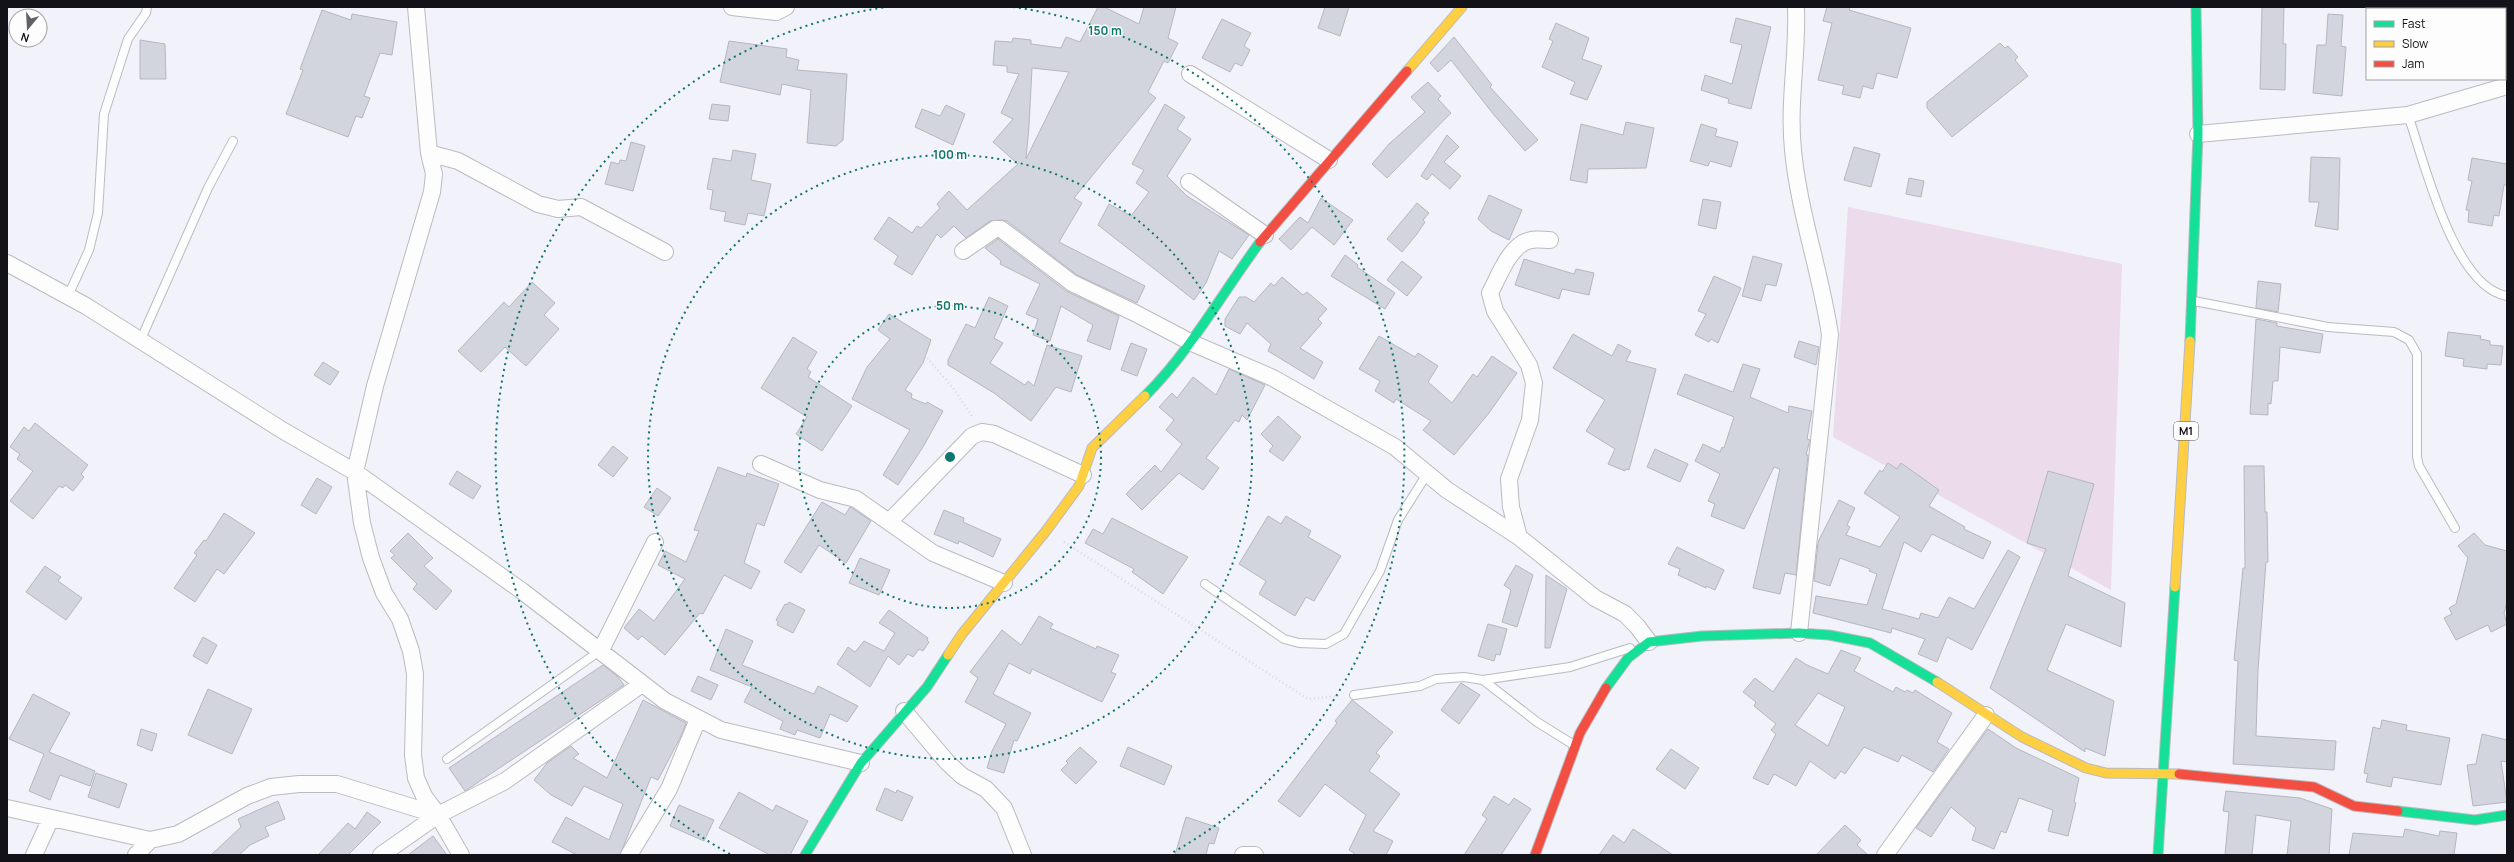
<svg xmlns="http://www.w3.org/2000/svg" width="2514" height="862" viewBox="0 0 2514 862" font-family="Manrope,sans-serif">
  <rect width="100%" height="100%" fill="#f2f2fa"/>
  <path fill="#ebdbeb" d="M 1848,207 L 2122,264 L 2111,590 L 1833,437 Z"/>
  <path fill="#d2d5de" stroke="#b5b7be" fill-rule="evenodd" d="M 1098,7 L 1104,7 L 1139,24 L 1144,7 L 1176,7 L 1168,38 L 1178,43 L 1168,63 L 1164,61 L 1148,92 L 1156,98 L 1074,198 L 1082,203 L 1059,242 L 1145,286 L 1137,303 L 1077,275 L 1007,221 L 1001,220 L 990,221 L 966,238 L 954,226 L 941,238 L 937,234 L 912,275 L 894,264 L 898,256 L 874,239 L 889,217 L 912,233 L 917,226 L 921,228 L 940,208 L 937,204 L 949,191 L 967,210 L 1018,164 L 993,142 L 1013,119 L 1001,113 L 1019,74 L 1007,72 L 1007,66 L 993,65 L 995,41 L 1012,42 L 1013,38 L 1031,40 L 1031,44 L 1061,48 L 1066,37 L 1080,42 ZM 1032,68 L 1069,72 L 1026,159 L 1029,126 Z
    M 1325,7 L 1349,7 L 1340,36 L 1318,28 Z
    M 1827,7 L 1850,7 L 1849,10 L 1911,28 L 1897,78 L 1877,73 L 1873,89 L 1863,86 L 1860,98 L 1842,94 L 1844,86 L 1818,80 L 1832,23 L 1823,21 Z
    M 2262,7 L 2284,7 L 2283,44 L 2286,44 L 2285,90 L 2260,89 Z
    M 322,10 L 351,20 L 352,14 L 397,22 L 392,55 L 380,53 L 364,96 L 370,98 L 362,118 L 356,116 L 348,137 L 286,114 L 303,70 L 300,69 Z
    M 2328,14 L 2343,15 L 2341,46 L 2346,47 L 2342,96 L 2313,93 L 2317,45 L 2326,45 Z
    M 1736,18 L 1771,27 L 1751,109 L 1728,103 L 1729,99 L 1701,90 L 1705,75 L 1732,84 L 1742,45 L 1730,42 Z
    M 1222,19 L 1251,33 L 1244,46 L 1250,50 L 1242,66 L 1235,63 L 1230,72 L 1202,58 Z
    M 1556,23 L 1589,38 L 1582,59 L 1602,66 L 1587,100 L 1570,94 L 1575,82 L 1542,67 L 1553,41 L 1549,39 Z
    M 1454,37 L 1492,85 L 1490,87 L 1538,140 L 1525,151 L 1494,115 L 1451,60 L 1438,72 L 1430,63 Z
    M 140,40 L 165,44 L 166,79 L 140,79 Z
    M 729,41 L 787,49 L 786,57 L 799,60 L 797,70 L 847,74 L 843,140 L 836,146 L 807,143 L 811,90 L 782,84 L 780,95 L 720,82 Z
    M 2000,43 L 2005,48 L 2008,46 L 2018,57 L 2015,60 L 2028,76 L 1952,137 L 1927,108 L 1927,102 Z
    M 1428,82 L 1441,96 L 1438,99 L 1451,113 L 1387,178 L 1372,164 L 1389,144 L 1425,112 L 1411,97 Z
    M 712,104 L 730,106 L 728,121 L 709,119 Z
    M 1165,104 L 1185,117 L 1177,129 L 1191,139 L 1167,176 L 1187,196 L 1249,235 L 1232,259 L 1219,251 L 1206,283 L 1194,300 L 1098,225 L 1109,204 L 1131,216 L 1149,192 L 1136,183 L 1144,170 L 1132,164 Z
    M 946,105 L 965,114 L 953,145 L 915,127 L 922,109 L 940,116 Z
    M 1626,122 L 1654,128 L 1646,168 L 1588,169 L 1587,183 L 1570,180 L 1581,124 L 1623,135 Z
    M 1701,124 L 1717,129 L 1715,136 L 1738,142 L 1731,167 L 1710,161 L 1708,166 L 1690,161 Z
    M 1447,135 L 1459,147 L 1444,162 L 1461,176 L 1450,189 L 1432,174 L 1427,180 L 1421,176 Z
    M 631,142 L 645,146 L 633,191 L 605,184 L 611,162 L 619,164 L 620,160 L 626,161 Z
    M 1854,147 L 1880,154 L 1871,187 L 1844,180 Z
    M 733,150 L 756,154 L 751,180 L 771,184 L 764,216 L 748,213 L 745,225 L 724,221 L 726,212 L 710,209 L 713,190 L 707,189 L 713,158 L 731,161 Z
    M 2311,157 L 2340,158 L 2338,230 L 2315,226 L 2319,202 L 2309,202 Z
    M 2472,158 L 2507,164 L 2507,185 L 2504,185 L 2499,216 L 2494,215 L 2492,226 L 2468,222 L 2469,210 L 2466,210 L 2472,181 L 2468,180 Z
    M 1909,178 L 1924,181 L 1921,197 L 1906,194 Z
    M 1489,195 L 1522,210 L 1509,240 L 1491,231 L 1478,219 Z
    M 1321,198 L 1353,220 L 1334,245 L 1312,227 L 1291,250 L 1279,239 L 1300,217 L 1308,223 Z
    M 1703,199 L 1721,202 L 1716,229 L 1698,225 Z
    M 1417,203 L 1429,213 L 1423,220 L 1425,222 L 1417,234 L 1402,252 L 1387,239 Z
    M 998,239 L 1066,291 L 1119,316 L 1110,350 L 1087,341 L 1093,325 L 1061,306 L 1050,341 L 1033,335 L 1038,319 L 1026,314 L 1040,284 L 1000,264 L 1001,261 L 985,248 Z
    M 1345,255 L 1358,265 L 1357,267 L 1395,293 L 1385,309 L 1331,276 Z
    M 1753,256 L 1782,264 L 1776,286 L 1766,284 L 1761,301 L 1742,296 Z
    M 1524,259 L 1574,274 L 1576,269 L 1594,273 L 1589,295 L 1562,289 L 1559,299 L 1515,285 Z
    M 1402,261 L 1422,277 L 1407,296 L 1387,280 Z
    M 1714,276 L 1741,288 L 1718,343 L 1711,339 L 1709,342 L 1695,335 L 1706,314 L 1698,311 Z
    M 1282,277 L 1303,295 L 1307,292 L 1327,309 L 1318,319 L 1322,323 L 1300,348 L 1323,362 L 1314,379 L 1268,351 L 1271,344 L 1247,323 L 1240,334 L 1225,326 L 1225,319 L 1239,297 L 1246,297 L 1254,302 L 1271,283 L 1274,286 Z
    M 2258,281 L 2281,284 L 2278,312 L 2256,308 Z
    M 532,282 L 555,303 L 544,315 L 559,329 L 526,366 L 505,347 L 481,372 L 458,351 L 504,302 L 509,307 Z
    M 989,297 L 1008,306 L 994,338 L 1003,343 L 990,363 L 1025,385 L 1028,381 L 1034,386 L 1047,345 L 1082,356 L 1071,392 L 1056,387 L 1031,421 L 994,393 L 948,365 L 948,360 L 966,324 L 975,328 Z
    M 889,314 L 931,340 L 923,363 L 905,390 L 912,394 L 911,398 L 926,404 L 927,402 L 943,411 L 923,447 L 898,485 L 883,475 L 910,430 L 852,399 L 867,367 L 890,339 L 878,330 Z
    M 2256,319 L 2277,323 L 2277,326 L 2323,334 L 2320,353 L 2280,347 L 2278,381 L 2273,381 L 2271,404 L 2268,403 L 2268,415 L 2250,414 Z
    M 2448,332 L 2481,336 L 2480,339 L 2490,341 L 2490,345 L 2503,346 L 2501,365 L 2487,364 L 2487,369 L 2463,366 L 2464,359 L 2445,356 Z
    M 1573,334 L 1612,356 L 1618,344 L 1631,351 L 1626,361 L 1656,369 L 1629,470 L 1626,469 L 1625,471 L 1608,464 L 1615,449 L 1586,431 L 1605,400 L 1553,368 Z
    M 1379,336 L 1415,357 L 1418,353 L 1438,366 L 1428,382 L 1452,403 L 1473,374 L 1477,377 L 1492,356 L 1517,373 L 1489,413 L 1454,455 L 1423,430 L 1431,421 L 1396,399 L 1394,403 L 1375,391 L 1380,381 L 1359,369 Z
    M 793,337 L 817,352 L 807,369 L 811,372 L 808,377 L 852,406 L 822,451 L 796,434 L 807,417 L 761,388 Z
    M 1799,341 L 1819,347 L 1816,365 L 1794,357 Z
    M 1131,343 L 1147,349 L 1137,376 L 1121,370 Z
    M 323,362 L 339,372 L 330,385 L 314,375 Z
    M 1743,364 L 1760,369 L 1750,397 L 1788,413 L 1789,406 L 1812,411 L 1807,439 L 1810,440 L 1806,455 L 1808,455 L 1796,575 L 1785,573 L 1780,594 L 1753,588 L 1780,469 L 1774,467 L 1744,529 L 1711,516 L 1715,504 L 1708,501 L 1720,474 L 1695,461 L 1703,444 L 1720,452 L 1722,447 L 1724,448 L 1734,417 L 1677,394 L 1685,374 L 1733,392 Z
    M 1229,369 L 1265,385 L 1247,420 L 1242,415 L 1239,422 L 1235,420 L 1206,458 L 1219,468 L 1203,490 L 1179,473 L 1142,510 L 1126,494 L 1155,465 L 1161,472 L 1182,444 L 1166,430 L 1174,420 L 1159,407 L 1172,393 L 1177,398 L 1193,377 L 1216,395 Z
    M 1278,416 L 1301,437 L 1283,461 L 1269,451 L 1273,446 L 1261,434 Z
    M 35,423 L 88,465 L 81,474 L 84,477 L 73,491 L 65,485 L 63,488 L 59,486 L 33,519 L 10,501 L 33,471 L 17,459 L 20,454 L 10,447 L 24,427 L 29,431 Z
    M 613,446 L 628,458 L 613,477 L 598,465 Z
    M 1655,449 L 1688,464 L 1680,482 L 1647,467 Z
    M 1888,463 L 1897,469 L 1901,463 L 1939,490 L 1929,506 L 1965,527 L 1964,529 L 1991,542 L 1983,559 L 1932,534 L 1921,552 L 1904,542 L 1882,609 L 1919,619 L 1921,613 L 1938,618 L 1949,597 L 1974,609 L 2008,550 L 2020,557 L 1972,650 L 1947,637 L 1937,662 L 1918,654 L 1925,639 L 1892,628 L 1891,633 L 1813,613 L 1816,596 L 1867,605 L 1877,574 L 1869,571 L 1870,569 L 1840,558 L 1830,586 L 1814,581 L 1818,542 L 1839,500 L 1855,508 L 1847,525 L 1850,527 L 1846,535 L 1880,547 L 1900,517 L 1864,493 L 1880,470 L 1882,472 Z
    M 2244,466 L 2264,466 L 2265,512 L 2267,512 L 2268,562 L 2266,562 L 2258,670 L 2256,736 L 2336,741 L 2334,770 L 2233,764 L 2238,661 L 2234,660 L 2243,568 L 2245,568 Z
    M 718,467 L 746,477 L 747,473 L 779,484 L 764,526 L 757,523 L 744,563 L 760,571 L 751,589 L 724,575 L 703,614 L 700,613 L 665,655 L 642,636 L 638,640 L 624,628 L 639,609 L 654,621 L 685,579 L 658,565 L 665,551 L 686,562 L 699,531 L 694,530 Z
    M 457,471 L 481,486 L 473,499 L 449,484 Z
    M 2048,471 L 2094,484 L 2068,576 L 2125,603 L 2121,647 L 2066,624 L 2047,670 L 2114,701 L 2105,756 L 2085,748 L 2085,752 L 1990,688 L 2046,549 L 2027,543 Z
    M 317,478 L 332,487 L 316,514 L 301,505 Z
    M 657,488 L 671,498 L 658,516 L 644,507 Z
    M 822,502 L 845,515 L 850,507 L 852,508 L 871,521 L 846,563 L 819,545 L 801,573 L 784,562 Z
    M 944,510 L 964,518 L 963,522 L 1001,539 L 993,557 L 959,541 L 958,544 L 934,534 Z
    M 224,513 L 255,533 L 224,574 L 217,569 L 195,602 L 174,588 L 197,555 L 194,553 L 204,540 L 206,541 Z
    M 1268,516 L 1281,524 L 1286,516 L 1311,531 L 1308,537 L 1341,556 L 1314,601 L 1306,597 L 1295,616 L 1259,594 L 1266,581 L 1239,564 Z
    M 1112,518 L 1188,557 L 1163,594 L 1132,572 L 1134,569 L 1085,543 L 1093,529 L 1103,534 Z
    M 408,533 L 433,558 L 424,566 L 452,591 L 436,610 L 413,589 L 417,584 L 391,558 L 395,555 L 390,551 Z
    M 2474,533 L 2485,545 L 2507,551 L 2507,602 L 2504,613 L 2507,624 L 2491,632 L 2488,625 L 2456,640 L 2444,618 L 2452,614 L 2449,608 L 2456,604 L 2468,558 L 2458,546 Z
    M 1677,547 L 1724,570 L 1715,590 L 1706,586 L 1706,588 L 1678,575 L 1680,569 L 1668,564 Z
    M 860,558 L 890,570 L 879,595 L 849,583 Z
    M 1516,565 L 1533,575 L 1517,627 L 1502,622 L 1511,590 L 1504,585 Z
    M 45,566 L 61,577 L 58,581 L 82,598 L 66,620 L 26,592 Z
    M 1546,575 L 1567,589 L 1550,648 L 1545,648 Z
    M 789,602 L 805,610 L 793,633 L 777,625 L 778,622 L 776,620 L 785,604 L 787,605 Z
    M 889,610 L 928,638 L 927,640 L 929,642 L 923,651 L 919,649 L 913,657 L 908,654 L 899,665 L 888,656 L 870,687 L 837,664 L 848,647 L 855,652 L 864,641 L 884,651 L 895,633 L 879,623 Z
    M 1039,616 L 1053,624 L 1050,628 L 1096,649 L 1097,646 L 1119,655 L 1111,672 L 1116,674 L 1102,702 L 1032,669 L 1030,674 L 1009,663 L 993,694 L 1031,713 L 1017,741 L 1014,740 L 1004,773 L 987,768 L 992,751 L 1006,724 L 965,702 L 978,678 L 970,672 L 1002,630 L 1021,645 Z
    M 1488,624 L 1507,629 L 1500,655 L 1496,654 L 1494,661 L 1478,656 Z
    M 726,629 L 753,641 L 742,665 L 814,694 L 818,686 L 858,706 L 847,722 L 830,714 L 820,738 L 797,730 L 795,735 L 780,729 L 783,721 L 744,702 L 752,687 L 710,670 Z
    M 203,637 L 217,645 L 207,664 L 193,656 Z
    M 1841,650 L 1861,658 L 1854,671 L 1893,692 L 1896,687 L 1905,692 L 1907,690 L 1913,693 L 1915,690 L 1952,713 L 1937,742 L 1949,749 L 1933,772 L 1902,755 L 1898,762 L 1864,747 L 1845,774 L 1841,771 L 1835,779 L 1810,761 L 1796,786 L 1774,774 L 1768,785 L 1753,778 L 1776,734 L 1771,730 L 1776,724 L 1754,706 L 1756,702 L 1743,692 L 1755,678 L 1773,692 L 1796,658 L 1807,665 L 1828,674 ZM 1818,693 L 1845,707 L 1828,746 L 1795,725 Z
    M 603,665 L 618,677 L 624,685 L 465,791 L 449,768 Z
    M 698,676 L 718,685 L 711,700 L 691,691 Z
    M 1461,683 L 1480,695 L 1459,724 L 1441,710 Z
    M 208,689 L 252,709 L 232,754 L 188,735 Z
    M 33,694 L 70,713 L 49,752 L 95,771 L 90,786 L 60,775 L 50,800 L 29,791 L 44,754 L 9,739 Z
    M 643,700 L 686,723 L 682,734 L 658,780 L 651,777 L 620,855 L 577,855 L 552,842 L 566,817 L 609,840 L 623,804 L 584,786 L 572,806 L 551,795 L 534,780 L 547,763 L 571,746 L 579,754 L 573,758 L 607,778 Z
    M 1352,700 L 1393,732 L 1376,753 L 1380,756 L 1369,771 L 1400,794 L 1373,831 L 1393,841 L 1386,855 L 1353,855 L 1354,853 L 1349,850 L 1366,815 L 1325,784 L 1300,817 L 1278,801 L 1337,723 L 1335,721 Z
    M 2382,720 L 2407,725 L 2406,730 L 2450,738 L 2441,785 L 2393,777 L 2391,787 L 2366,782 L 2368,774 L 2364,773 L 2373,727 L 2380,729 Z
    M 141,729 L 157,734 L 152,751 L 137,745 Z
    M 1988,729 L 2016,748 L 2079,778 L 2074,802 L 2076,803 L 2068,836 L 2048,831 L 2053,810 L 2019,798 L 2006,833 L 2001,831 L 1994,849 L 1972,840 L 1976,828 L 1951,807 L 1931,837 L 1916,828 Z
    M 2482,734 L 2507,740 L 2507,762 L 2501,761 L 2507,802 L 2473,806 L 2467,765 L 2476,764 Z
    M 1080,747 L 1097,762 L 1076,784 L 1061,770 L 1068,763 L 1066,761 Z
    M 1128,747 L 1172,766 L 1164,785 L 1120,766 Z
    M 1671,749 L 1699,768 L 1685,789 L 1656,769 Z
    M 96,773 L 127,784 L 119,808 L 88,797 Z
    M 885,788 L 896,793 L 897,790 L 913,797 L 902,821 L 876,810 Z
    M 2226,791 L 2300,798 L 2332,809 L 2329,855 L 2287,855 L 2291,821 L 2256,815 L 2252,855 L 2225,855 L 2229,812 L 2223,811 Z
    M 739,792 L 773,811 L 776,805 L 808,821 L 790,855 L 770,855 L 719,828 Z
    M 1494,796 L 1509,805 L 1514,798 L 1531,809 L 1501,855 L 1464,855 L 1487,819 L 1482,815 Z
    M 278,801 L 285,819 L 265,827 L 269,836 L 250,845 L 239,855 L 211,855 L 241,827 L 238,819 Z
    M 679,805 L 714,820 L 704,841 L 670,826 Z
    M 367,812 L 381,822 L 348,855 L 318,855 L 348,823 L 355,829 Z
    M 1186,817 L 1219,828 L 1214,844 L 1209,843 L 1206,855 L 1175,855 Z
    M 1845,825 L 1861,840 L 1857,845 L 1868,855 L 1816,855 Z
    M 1633,829 L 1673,855 L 1599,855 L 1613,835 L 1624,843 Z
    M 2405,829 L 2439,836 L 2440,831 L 2457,833 L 2454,855 L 2349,855 L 2353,833 L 2403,837 Z
    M 433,836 L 447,855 L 408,855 Z"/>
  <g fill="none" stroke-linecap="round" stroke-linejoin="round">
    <g stroke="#babac1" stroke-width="10">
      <path id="lane" d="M 2408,115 C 2424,160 2453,287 2507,296
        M 68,296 L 89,250 L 98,213 L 104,114 L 128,39 L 146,13 L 147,7
        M 2194,301 L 2328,327 L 2394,332 L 2409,340 L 2417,354 L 2417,457 L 2419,466 L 2455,528
        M 141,339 L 208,188 L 233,141
        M 1205,584 L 1284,639 L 1299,643 L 1326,644 L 1344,634 L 1380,571 L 1398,520 L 1427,474
        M 1483,680 L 1570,667 L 1630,648
        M 1354,695 L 1420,686 L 1436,679 L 1464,677 L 1483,680 L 1537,722 L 1574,745
        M 447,759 L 601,650"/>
    </g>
    <g stroke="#babac1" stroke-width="18">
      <path id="street" d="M 416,7 L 429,153 L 434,174 L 432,192 L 375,386 L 355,472 L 362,523 L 371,558 L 384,593 L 400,619 L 411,651 L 415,674 L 413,755 L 416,778 L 424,796 L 438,815 L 461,855
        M 732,7 L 776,12 L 786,7
        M 1796,7 C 1798,55 1788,102 1793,150 C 1799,213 1821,273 1830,335 L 1799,633
        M 1190,74 L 1329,160
        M 2198,134 L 2408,115 L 2507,86
        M 429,153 L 458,161 L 538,204 L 558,209 L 581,207 L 665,252
        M 1189,182 L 1265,235
        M 963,251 L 995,229 L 1001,229 L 1072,283 L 1135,313 L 1192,343 L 1273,378 L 1395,447 L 1447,490 L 1519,537 L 1595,598 L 1625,614 L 1637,626 L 1649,642
        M 7,263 L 86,306 L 282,430 L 355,472 L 522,591 L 665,701 L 721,730 L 861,763
        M 761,464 L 820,490 L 856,499 L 933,553 L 1004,583
        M 889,522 L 972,436 L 982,432 L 994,434 L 1083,475
        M 1519,537 L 1511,507 L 1509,479 L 1530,420 L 1534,383 L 1529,365 L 1495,311 L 1490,293 C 1499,276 1510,244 1531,240 C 1537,239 1544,240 1550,240
        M 601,650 L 655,542
        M 904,711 L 947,762 L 962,776 L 986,789 L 1004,808 L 1023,855
        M 7,808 L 150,840 L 178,834 L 247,796 L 271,787 L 299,784 L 337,784 L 438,815
        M 34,855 L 51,818
        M 136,855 L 150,840
        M 381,855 L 438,815 L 505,781 L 642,684
        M 629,855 L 669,789 L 698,719
        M 1243,855 L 1255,855
        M 1885,855 L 1986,715"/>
    </g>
    <g stroke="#babac1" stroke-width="11">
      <path id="fast" d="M 2190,341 L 2198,134 L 2196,7
        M 1145,396 C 1191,350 1221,295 1260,242
        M 1606,688 L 1628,658 L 1649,642 L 1702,636 L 1799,633 L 1829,635 L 1870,643 L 1937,682
        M 2398,811 L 2475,820 L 2507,815
        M 805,855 L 861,763 L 927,687 L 948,655
        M 2158,855 L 2175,587"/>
    </g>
    <g stroke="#babac1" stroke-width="11">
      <path id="slow" d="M 1407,71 L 1462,7
        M 2175,587 L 2190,341
        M 948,655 L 962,634 L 1046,531 L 1079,486 L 1092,448 L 1145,396
        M 1937,682 L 2022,737 L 2086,768 L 2106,773 L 2179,774"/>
    </g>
    <g stroke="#babac1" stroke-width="11">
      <path id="jam" d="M 1260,242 L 1407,71
        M 2179,774 L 2314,787 L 2354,806 L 2398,811
        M 1535,855 L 1580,733 L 1606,688"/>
    </g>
    <path stroke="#dadadd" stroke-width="2.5" stroke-dasharray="1 3" stroke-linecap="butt" d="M 922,352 L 953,388 L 972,416
      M 1064,542 L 1308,699 L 1340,696"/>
    <use href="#lane" stroke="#fdfdfe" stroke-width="8"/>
    <use href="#street" stroke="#fdfdfe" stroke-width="16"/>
    <use href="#fast" stroke="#16e098" stroke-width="9"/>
    <use href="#slow" stroke="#ffcf43" stroke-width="9"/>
    <use href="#jam" stroke="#f24e42" stroke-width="9"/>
  </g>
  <g fill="none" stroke="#0f766e" stroke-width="2" stroke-dasharray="2 4">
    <circle cx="950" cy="457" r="151"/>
    <circle cx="950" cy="457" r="302"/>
    <path d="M730 854A454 454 0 0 1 887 7M1013 7A454 454 0 0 1 1170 854"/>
  </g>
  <g text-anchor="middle" stroke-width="3" stroke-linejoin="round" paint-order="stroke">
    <rect fill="#fdfdfd" stroke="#58585d" stroke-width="1" x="2174" y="422" width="24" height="18" rx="3"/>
    <g font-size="11" font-weight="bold" fill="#121218">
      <text x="2186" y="435">M1</text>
    </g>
  </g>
  <circle cx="950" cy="457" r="6" fill="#0f766e" stroke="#fdfdfd" stroke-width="2"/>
  <g font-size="12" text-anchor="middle" font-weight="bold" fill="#0f766e" stroke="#fdfdfd" stroke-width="3" stroke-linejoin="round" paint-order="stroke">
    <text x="1105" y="35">150 m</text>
    <text x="950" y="159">100 m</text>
    <text x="950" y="310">50 m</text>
  </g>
  <rect width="2514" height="862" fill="none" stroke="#121218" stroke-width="16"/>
  <rect x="2366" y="8" width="140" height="72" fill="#fdfdfd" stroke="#9f9fa1"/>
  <rect x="2374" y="21" width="20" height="6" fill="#16e098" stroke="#9f9fa1"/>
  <text x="2402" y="28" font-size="12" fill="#121218">Fast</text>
  <rect x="2374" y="41" width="20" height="6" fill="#ffcf43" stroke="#9f9fa1"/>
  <text x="2402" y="48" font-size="12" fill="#121218">Slow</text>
  <rect x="2374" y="61" width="20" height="6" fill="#f24e42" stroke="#9f9fa1"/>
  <text x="2402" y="68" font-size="12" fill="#121218">Jam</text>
  <g transform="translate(28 28) rotate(198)"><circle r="19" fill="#fdfdfd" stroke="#9f9fa1"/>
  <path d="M0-3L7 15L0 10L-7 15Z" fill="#606067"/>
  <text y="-6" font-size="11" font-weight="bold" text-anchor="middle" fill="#121218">N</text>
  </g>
</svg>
